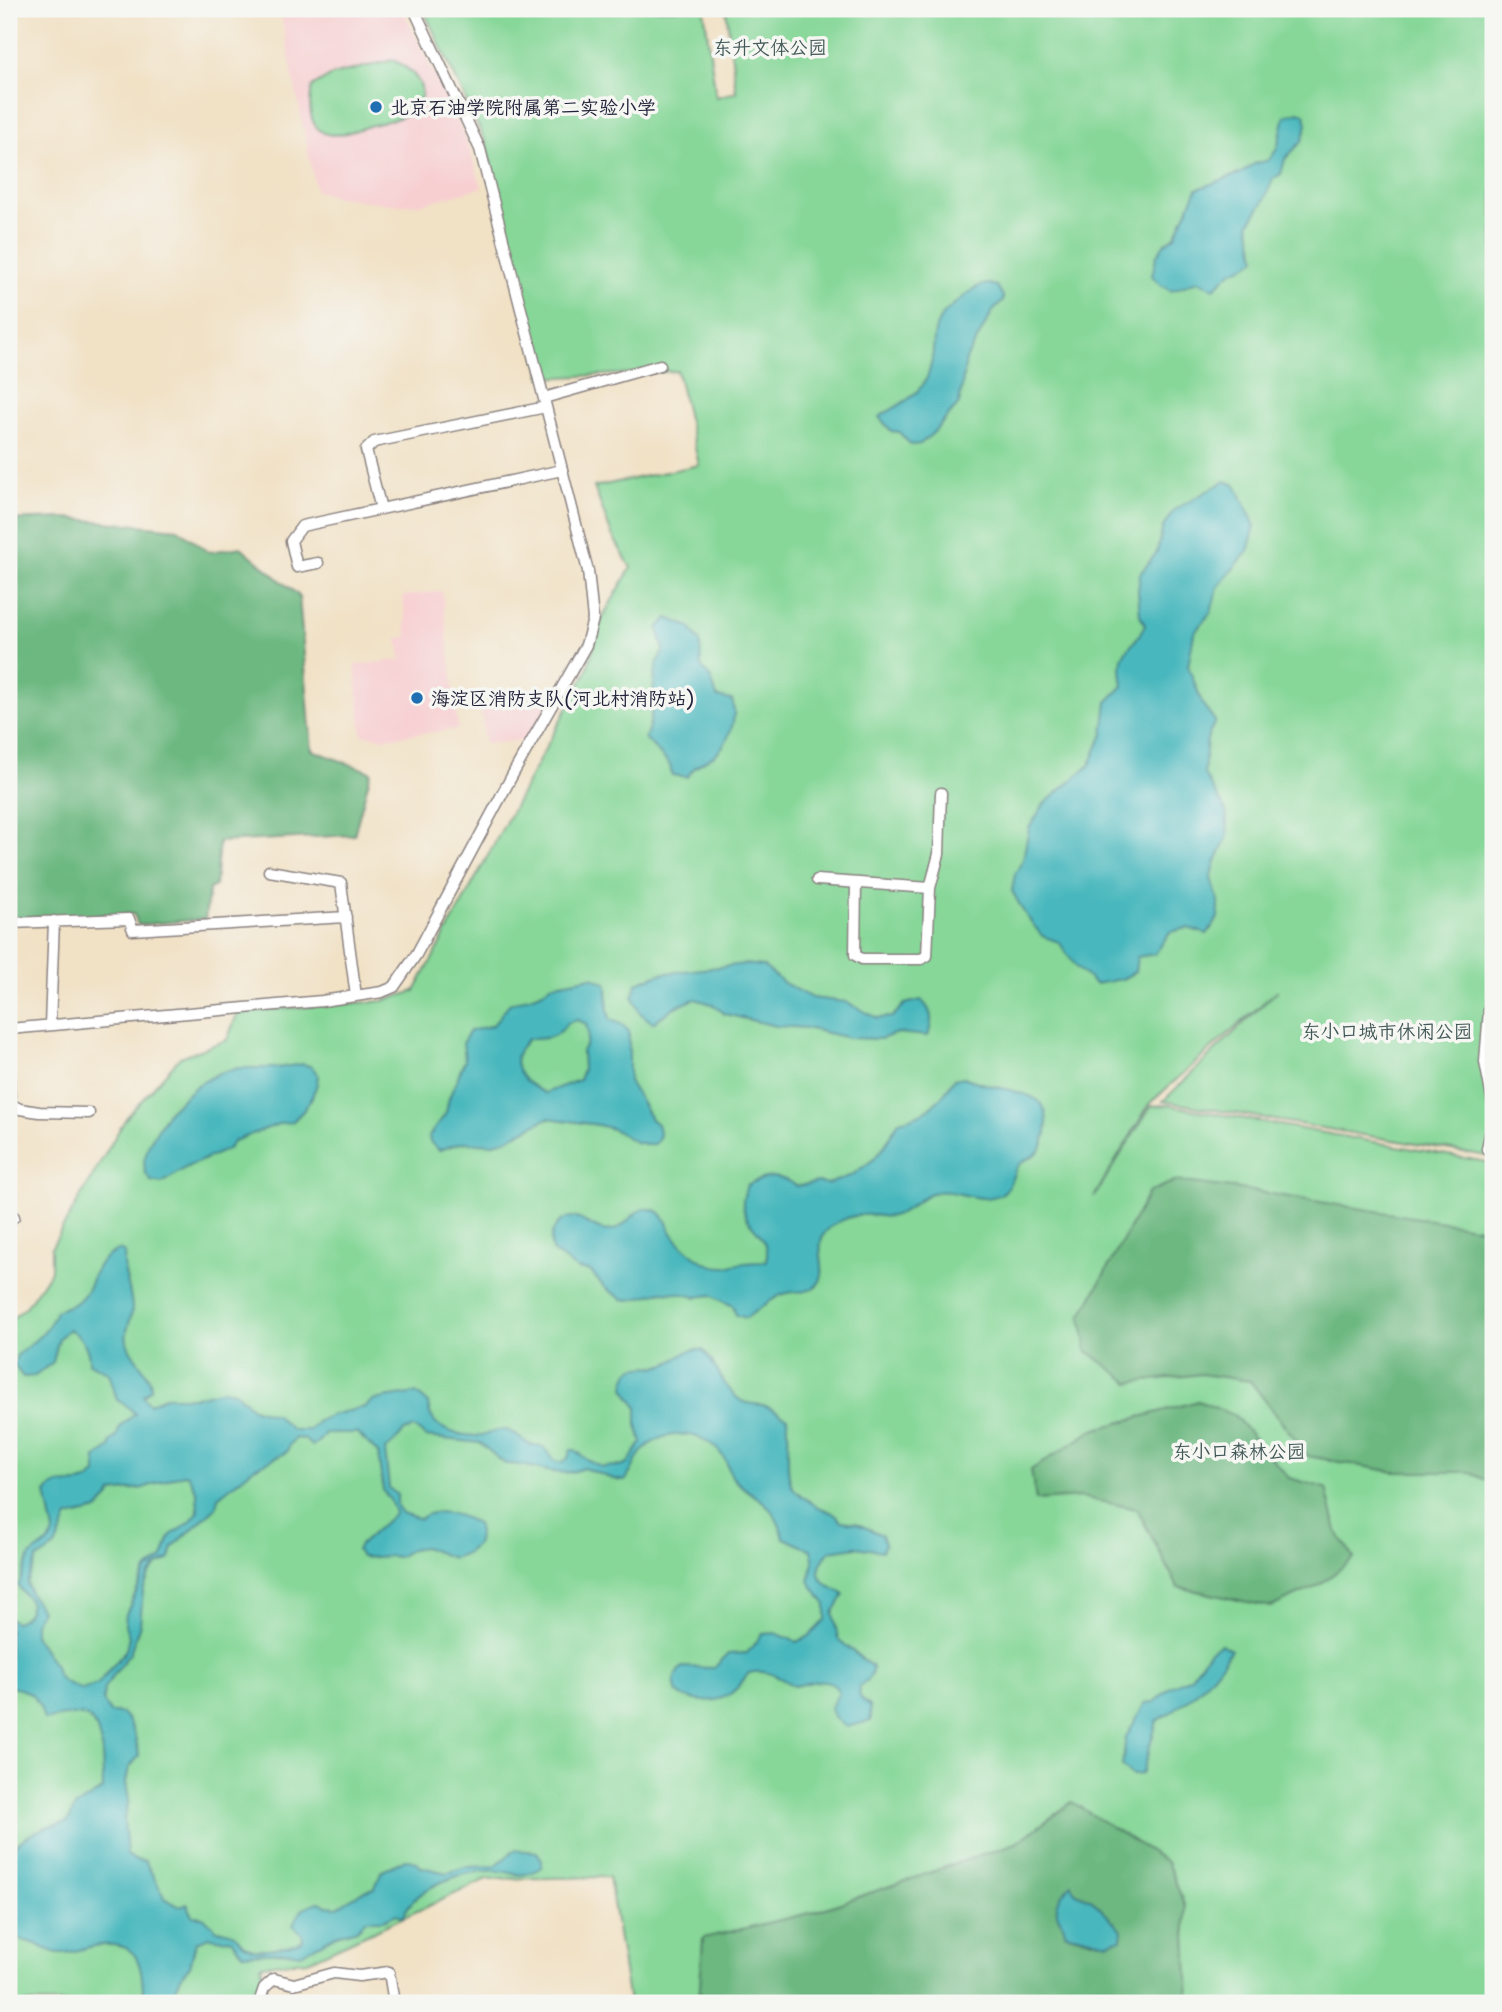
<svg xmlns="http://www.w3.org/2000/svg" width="1502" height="2012" viewBox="0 0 1502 2012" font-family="'Shantell Sans','LXGW WenKai TC',sans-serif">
  <rect width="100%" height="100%" fill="#f6f6f2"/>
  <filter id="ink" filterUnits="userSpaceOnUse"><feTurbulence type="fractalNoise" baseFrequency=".0143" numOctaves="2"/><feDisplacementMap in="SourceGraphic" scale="14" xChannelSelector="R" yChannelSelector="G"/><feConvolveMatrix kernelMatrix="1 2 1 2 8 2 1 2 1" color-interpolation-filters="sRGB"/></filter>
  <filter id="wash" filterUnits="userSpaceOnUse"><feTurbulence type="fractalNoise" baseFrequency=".00686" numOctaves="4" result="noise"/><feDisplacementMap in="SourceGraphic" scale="28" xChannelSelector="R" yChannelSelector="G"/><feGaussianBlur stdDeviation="1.57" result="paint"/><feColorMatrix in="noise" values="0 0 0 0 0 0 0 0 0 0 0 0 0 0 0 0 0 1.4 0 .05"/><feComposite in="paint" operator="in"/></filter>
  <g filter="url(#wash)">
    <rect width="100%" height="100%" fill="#f1e1c5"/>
    <path fill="#f7cfd1" d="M 321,9 L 402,9 L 464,133 L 482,187 L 421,204 L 399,205 L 337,197 L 316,191 L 281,16 Z
      M 442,591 L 458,729 L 385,738 L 362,735 L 355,665 L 401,660 L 398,638 L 407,637 L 403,596 Z
      M 551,703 L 527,740 L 485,744 L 481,709 Z"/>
    <path fill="#86d798" stroke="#547c6a" stroke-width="2" d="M 423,9 L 704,9 L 716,97 L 736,92 L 726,9 L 1493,9 L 1493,1157 L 1163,1101 L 1278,990 L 1150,1103 L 1094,1197 L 1151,1106 L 1167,1105 L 1493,1163 L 1493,2003 L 629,2003 L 609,1877 L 487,1879 L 308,1961 L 261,1965 L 269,2003 L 9,2003 L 9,1321 L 26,1307 L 51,1271 L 51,1248 L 126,1118 L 180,1057 L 227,1040 L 238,1012 L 383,1001 L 415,991 L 586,673 L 602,618 L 631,568 L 612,535 L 594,487 L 699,465 L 677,371 L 542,378 L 486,143 Z
      M 393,60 C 412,69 433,88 414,109 C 404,119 382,122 369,126 C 357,130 339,137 327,134 C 307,128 309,102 312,87 L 332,75 Z"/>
    <path fill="#6cb880" stroke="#476d5e" stroke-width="2" fill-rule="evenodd" d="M 65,518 L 178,529 L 209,552 L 241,547 L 299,596 L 312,750 L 371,772 L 354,835 L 219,842 L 215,886 L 209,889 L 205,919 L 138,925 L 134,914 L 9,918 L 9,520 Z
      M 1175,1181 L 1240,1189 L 1493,1230 L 1493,1484 L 1469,1472 L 1394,1472 L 1308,1456 L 1250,1381 L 1201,1374 L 1130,1383 L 1087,1351 L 1081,1317 L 1149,1192 Z
      M 1198,1401 L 1234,1415 L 1289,1478 L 1326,1488 L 1336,1530 L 1354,1558 L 1318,1586 L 1271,1607 L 1178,1587 L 1137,1509 L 1081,1497 L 1036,1500 L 1031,1470 L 1093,1430 Z
      M 1072,1802 L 1167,1862 L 1185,1906 L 1189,2003 L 699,2003 L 703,1938 L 814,1912 L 1016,1843 ZM 1076,1893 L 1092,1900 L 1121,1930 L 1093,1941 L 1065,1933 L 1065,1924 Z"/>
    <path fill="#48b8be" stroke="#356d7c" stroke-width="2" fill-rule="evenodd" d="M 1298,112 L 1305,114 L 1307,125 L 1302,141 L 1285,159 L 1281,174 L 1273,179 L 1262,204 L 1249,224 L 1256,259 C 1248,266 1242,267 1233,271 C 1226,275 1221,283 1214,288 L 1197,281 L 1171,291 L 1160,285 L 1152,276 L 1156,257 L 1165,243 L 1175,236 L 1197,189 L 1241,173 L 1254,164 L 1269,160 L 1277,149 L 1285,116 Z
      M 989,284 L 997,286 L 1003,296 L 1003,301 L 993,311 L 966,359 L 959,404 L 933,433 L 920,444 L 911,445 L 899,432 L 891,431 L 879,417 C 896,406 920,397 928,375 C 941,340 921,327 961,299 C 971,291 976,285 989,284 Z
      M 1225,481 L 1236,485 L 1255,526 L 1248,551 L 1218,587 L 1211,612 L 1194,633 L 1188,666 L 1203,705 L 1215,721 L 1207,739 L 1204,774 L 1226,811 L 1228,836 L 1216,861 L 1211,878 L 1218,900 L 1218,918 L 1207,934 L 1188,928 L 1170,932 L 1155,954 L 1137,957 L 1135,972 L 1122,979 L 1095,984 L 1077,968 L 1059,942 L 1042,936 L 1025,914 L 1012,891 L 1015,874 L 1023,860 L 1029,828 L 1044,804 L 1090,765 L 1103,734 L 1107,702 L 1123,686 C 1116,644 1130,656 1145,625 L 1140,615 L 1138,591 L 1140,574 L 1157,552 L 1163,527 L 1174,510 Z
      M 668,618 L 690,627 L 700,642 L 701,666 L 711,679 L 717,697 L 732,700 C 738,717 729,745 713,756 C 700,764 697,763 687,777 L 672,775 L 670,765 L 645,738 C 658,711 647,676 664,650 L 658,628 Z
      M 745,964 L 763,966 L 784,983 L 812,998 L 846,1002 L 877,1018 L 892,1017 L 905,1004 L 921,1000 C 933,1011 933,1021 928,1036 L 897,1033 L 881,1039 L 849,1038 L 806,1028 L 776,1026 L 725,1014 L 712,1004 L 695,999 L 673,1008 L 653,1023 L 640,1013 L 633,997 L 637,983 L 659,974 Z
      M 592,977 L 606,983 C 610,998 604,1005 611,1020 L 621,1024 L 629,1031 L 629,1081 L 651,1119 L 657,1124 L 660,1135 L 656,1143 L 650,1145 L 635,1142 L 613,1129 L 598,1125 L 548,1118 L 505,1140 L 491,1144 L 464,1142 L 439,1150 L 430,1142 L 429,1136 L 446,1113 L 449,1098 L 465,1060 L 463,1042 L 470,1031 L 493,1025 L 509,1004 L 541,993 L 551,985 ZM 577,1020 L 586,1024 C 589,1034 589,1042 582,1051 L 583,1069 L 579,1080 L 545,1093 C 520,1081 504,1062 528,1039 C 546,1039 557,1039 567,1023 Z
      M 303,1064 L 312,1067 L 318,1075 L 317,1084 L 311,1099 L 303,1111 L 292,1122 L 281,1123 L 234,1141 L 228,1149 L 185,1168 L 162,1183 L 151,1181 L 145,1172 L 144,1161 L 149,1144 L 168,1112 L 196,1086 L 219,1073 L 238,1068 L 276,1068 Z
      M 964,1077 C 984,1087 1026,1090 1040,1102 C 1051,1113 1047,1142 1038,1152 C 1032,1158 1020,1161 1017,1167 C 1012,1176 1010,1189 1001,1194 C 979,1206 954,1186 932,1193 C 918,1197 908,1213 891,1216 C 884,1218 877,1215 870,1215 C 858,1214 845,1218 835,1224 C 805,1241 833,1269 817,1285 C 808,1294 797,1291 787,1293 C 776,1295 756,1311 746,1318 L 736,1315 L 733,1306 L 711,1295 L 696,1297 L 678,1293 L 661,1292 L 630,1300 L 622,1299 L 604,1287 L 590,1271 L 577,1269 L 552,1251 C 550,1242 550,1234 556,1226 C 576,1202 591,1236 614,1230 C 628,1227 634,1206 650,1209 C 666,1211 666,1225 674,1236 C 685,1250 704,1267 723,1267 C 729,1268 733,1264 739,1264 C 748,1262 756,1263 766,1261 C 773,1235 746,1229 743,1207 C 742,1200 745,1191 747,1185 C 766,1175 779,1174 797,1186 L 818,1182 L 828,1184 L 852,1175 L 874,1159 L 884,1147 L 899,1121 C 927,1115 939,1103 954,1079 Z
      M 119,1250 L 125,1253 C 121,1272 131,1288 132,1307 C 132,1321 123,1332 128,1345 C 134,1361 151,1372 151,1389 L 143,1396 L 149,1404 L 165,1397 L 196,1397 L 223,1390 L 235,1392 L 252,1408 L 276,1415 L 292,1430 L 309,1430 L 318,1421 L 331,1415 L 365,1407 L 372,1401 L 384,1398 L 416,1393 L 428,1403 C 429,1429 453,1435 476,1436 C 487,1436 497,1427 509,1431 C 524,1437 521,1445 543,1447 L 555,1461 L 562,1463 L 568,1458 L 571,1450 L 575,1450 L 587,1460 L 602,1467 L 620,1466 L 628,1463 L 642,1442 L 637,1425 L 637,1407 L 624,1388 C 628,1355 649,1372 667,1364 C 683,1357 684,1348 703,1350 C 717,1365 723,1388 740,1400 C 747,1405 754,1403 762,1405 C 771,1407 779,1413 787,1418 C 791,1437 784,1470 792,1486 C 795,1491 804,1498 809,1501 C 822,1512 830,1507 841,1521 L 856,1523 L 882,1535 L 885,1544 L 882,1551 L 856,1547 L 830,1551 C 823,1559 813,1572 824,1582 C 829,1588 838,1589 844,1595 L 833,1613 L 838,1639 L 872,1667 C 873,1676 867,1681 859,1686 C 858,1697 861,1700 870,1706 L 871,1721 L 846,1727 L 835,1718 L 830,1708 L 839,1693 C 831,1672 810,1684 794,1686 C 779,1678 768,1668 749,1673 C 744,1678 740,1686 735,1690 C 719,1705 694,1703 677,1693 C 673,1681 673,1676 682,1667 L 714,1668 L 728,1654 L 747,1653 L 762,1634 L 776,1633 L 796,1642 L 808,1637 L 826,1619 L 826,1605 L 809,1581 L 814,1562 L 811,1550 L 784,1538 C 779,1522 773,1508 758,1498 C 750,1492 740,1486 733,1478 C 729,1472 728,1464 724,1458 C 706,1430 669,1427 644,1449 C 637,1455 633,1471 625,1481 C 609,1480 598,1472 583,1468 C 556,1481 532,1462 505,1464 L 480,1443 L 426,1437 L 415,1428 L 404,1431 L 394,1443 L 385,1450 L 389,1488 L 397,1495 L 397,1506 L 402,1513 L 420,1519 C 437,1506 459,1514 477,1524 L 479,1532 L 476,1545 L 466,1553 L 452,1558 L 424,1547 L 411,1549 L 398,1557 C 385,1554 374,1559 361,1557 L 357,1550 L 360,1545 L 395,1513 L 390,1500 L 383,1490 L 378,1453 L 357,1433 L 325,1433 L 319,1441 L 312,1446 L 304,1439 L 295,1438 L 290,1444 L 287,1452 L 254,1468 L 218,1497 L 216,1507 L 173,1547 L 170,1559 L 157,1566 L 149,1575 L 143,1591 L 140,1624 L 130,1653 L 104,1688 L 103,1701 L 111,1713 L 122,1713 C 133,1723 137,1741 139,1756 L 129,1768 L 126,1782 L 129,1800 L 124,1819 L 127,1855 L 135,1860 L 145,1861 L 165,1898 L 178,1906 L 187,1904 L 193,1916 L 203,1917 L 217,1930 C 241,1931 235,1941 250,1948 C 258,1952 296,1946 303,1940 L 302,1934 L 293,1925 C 299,1911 305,1905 320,1902 L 327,1906 L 337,1907 L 364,1891 L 375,1888 L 381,1872 L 405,1859 L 416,1862 L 421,1867 L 447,1873 L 465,1867 L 495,1866 L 515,1850 L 537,1852 L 542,1860 L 541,1868 C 523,1879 517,1873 499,1871 C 468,1868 414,1886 403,1917 L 396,1914 L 384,1920 L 366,1920 L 357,1929 L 336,1935 L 301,1954 L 287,1952 L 244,1954 L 232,1940 L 210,1937 L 196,1942 L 190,1966 L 182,1975 L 176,1988 L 174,1998 L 168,2003 L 155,2002 L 143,1992 C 142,1955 133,1940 94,1946 C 83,1948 73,1953 62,1953 C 51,1954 45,1947 36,1944 C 27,1941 19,1940 10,1936 L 9,1851 C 25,1835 46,1825 68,1822 L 75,1807 L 103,1789 C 102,1769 107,1716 78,1715 C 68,1714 55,1718 44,1720 C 40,1699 30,1689 9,1687 L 9,1618 L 15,1622 C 24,1620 33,1611 29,1600 C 26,1595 21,1591 18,1586 L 30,1556 L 50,1541 L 54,1532 L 46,1493 C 60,1473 79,1494 96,1473 L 96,1458 L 110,1447 L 111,1441 L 116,1437 L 121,1425 L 135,1414 L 127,1406 L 117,1400 L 109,1373 L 89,1363 C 90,1349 81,1336 69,1329 L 59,1338 L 53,1362 L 35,1376 L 23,1377 L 14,1365 L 17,1355 C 32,1343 50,1330 56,1311 C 62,1308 71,1306 77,1302 C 98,1285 87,1263 119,1250 ZM 183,1474 L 188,1475 L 197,1493 L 198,1512 L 190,1522 L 170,1536 L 163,1558 L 146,1571 L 126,1614 L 125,1625 L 129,1637 L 126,1650 L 98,1684 L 82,1690 L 63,1681 L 57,1675 L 55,1666 L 34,1635 L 34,1624 L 41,1610 L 30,1593 L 27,1583 L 37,1559 L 55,1547 L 68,1517 L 98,1510 L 113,1492 L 143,1488 Z
      M 1221,1644 L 1231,1650 C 1210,1683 1190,1701 1157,1721 L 1142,1774 L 1132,1775 L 1122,1766 L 1126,1737 L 1145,1703 L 1154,1702 L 1171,1687 L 1190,1678 L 1210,1651 Z
      M 1072,1884 L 1076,1893 L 1092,1900 L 1122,1930 L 1121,1939 L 1108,1943 L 1065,1933 C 1065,1925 1061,1923 1058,1916 C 1053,1902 1063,1893 1072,1884 Z"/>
  </g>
  <g filter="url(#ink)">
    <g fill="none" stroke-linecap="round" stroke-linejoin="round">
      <g stroke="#8a8280" stroke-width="13">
        <path id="minor" d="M 544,398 L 660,365
          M 381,509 L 366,450 L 374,442 L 546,407
          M 318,563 L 297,567 L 291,541 L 302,526 L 562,470
          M 269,871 L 341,883 L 356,996
          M 817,880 L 930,888
          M 856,883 L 855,955 L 862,959 L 921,959 L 927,956 L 930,888 L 939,854 L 941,793
          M 9,923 L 129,919 L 133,930 L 346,917
          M 1493,959 L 1485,1062 L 1493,1104
          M 50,1025 L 54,921
          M 9,1029 L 322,1001 L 382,992 L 394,987 L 416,955 L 514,772 L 586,645 L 593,619 L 588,571 L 480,149 L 414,9
          M 9,1076 L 10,1104 L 20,1109 L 39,1112 L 89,1113
          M 1493,1119 L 1487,1149 L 1493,1150
          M 9,1218 L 14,1217
          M 259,2003 L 264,1988 L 274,1979 L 294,1984 L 334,1973 L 359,1976 L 389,1972 L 394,2003"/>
      </g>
      <use href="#minor" stroke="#fff" stroke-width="10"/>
    </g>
  </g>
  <g fill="#1f6fb2" stroke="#f6f6f2" stroke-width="2.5">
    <circle cx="376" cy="107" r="7"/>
    <circle cx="417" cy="698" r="7"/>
  </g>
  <g text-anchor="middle" stroke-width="7" stroke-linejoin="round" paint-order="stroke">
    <g font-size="19" fill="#405857" stroke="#f6f6f2">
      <text x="770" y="54">东升文体公园</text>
      <text x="1387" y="1038">东小口城市休闲公园</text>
      <text x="1239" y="1458">东小口森林公园</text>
    </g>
    <g font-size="19" fill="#22223b" stroke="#f6f6f2" text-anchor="start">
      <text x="390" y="114">北京石油学院附属第二实验小学</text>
      <text x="431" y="705">海淀区消防支队(河北村消防站)</text>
    </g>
  </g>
  <rect width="1502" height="2012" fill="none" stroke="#f6f6f2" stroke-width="35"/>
</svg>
